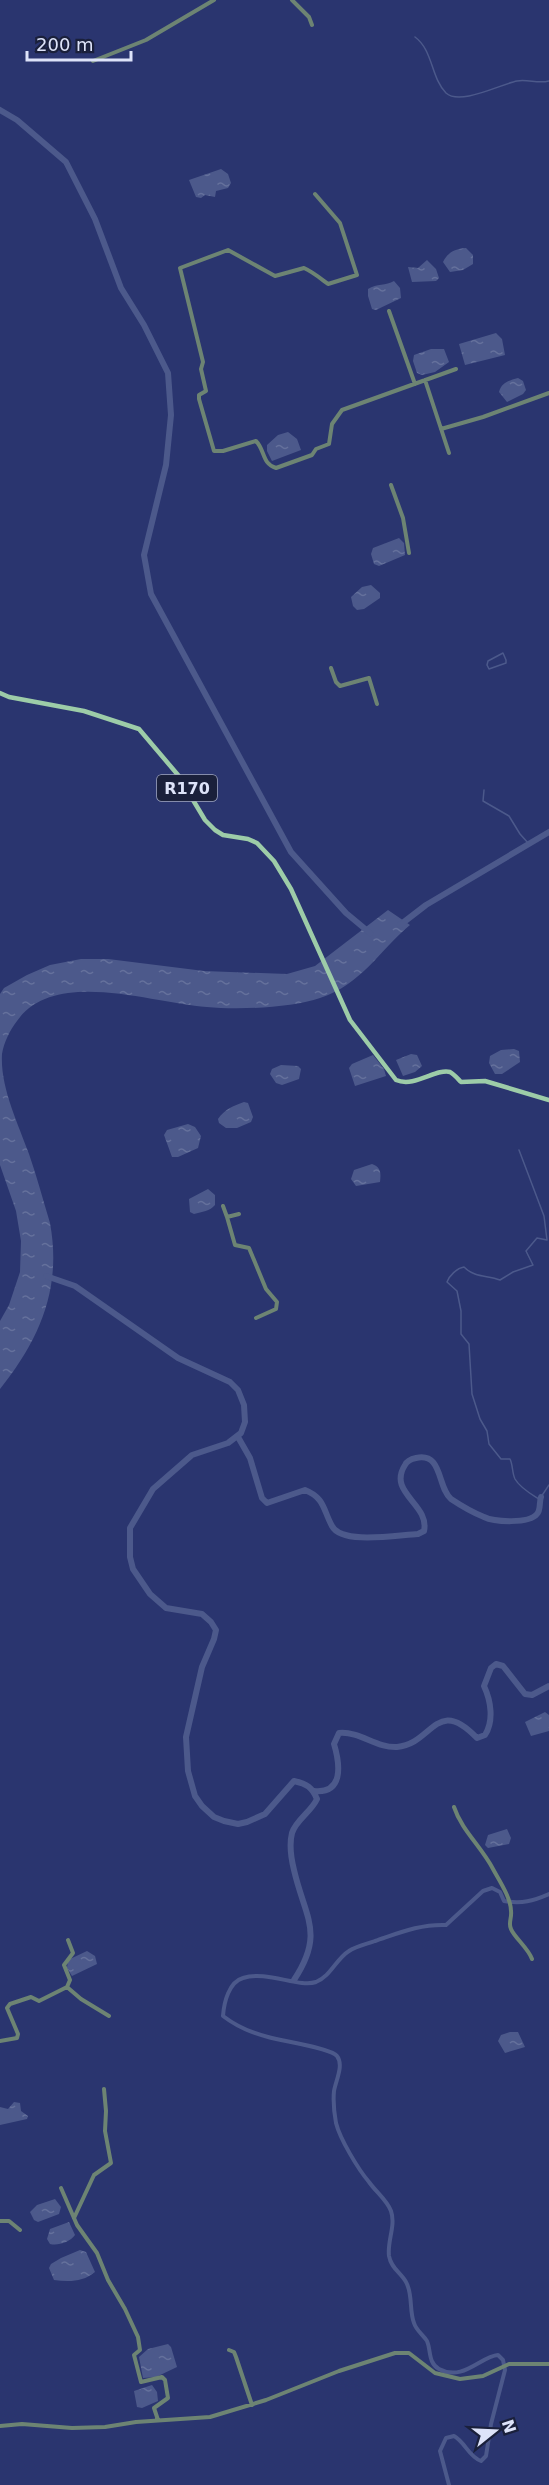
<svg xmlns="http://www.w3.org/2000/svg" width="549" height="2485" viewBox="0 0 549 2485" font-family="'DejaVu Sans',sans-serif">
  <defs>
    <pattern id="water-ripples" width="26" height="14" patternUnits="userSpaceOnUse" patternTransform="scale(1.5)"><rect width="26" height="14" fill="#4c598b"/><path d="M2 4q2-2 4 0t4 0M15 11q2-2 4 0t4 0" fill="none" stroke="#65719c"/></pattern>
  </defs>
  <rect width="100%" height="100%" fill="#2a356f"/>
  <path fill="url(#water-ripples)" d="M 221,169 L 228,174 L 231,183 L 228,188 L 216,191 L 215,197 L 205,195 L 201,198 L 196,197 L 189,180 Z
    M 466,248 L 473,255 L 473,264 L 463,270 L 450,272 L 443,262 C 448,252 455,249 466,248 Z
    M 427,260 L 436,269 L 439,278 L 436,281 L 412,282 L 408,267 L 418,268 Z
    M 394,281 L 400,288 L 401,298 L 376,310 L 372,309 L 368,296 L 368,289 C 377,283 386,286 394,281 Z
    M 496,333 L 502,339 L 505,355 L 465,365 L 459,344 Z
    M 431,349 L 444,349 L 449,362 L 435,372 L 422,375 L 417,373 L 413,361 L 414,355 Z
    M 518,378 L 523,381 L 526,390 L 523,394 L 507,402 L 499,392 C 502,382 508,381 518,378 Z
    M 288,432 L 297,439 L 301,450 L 272,461 L 267,451 L 267,445 L 278,435 Z
    M 399,538 L 404,543 L 405,555 L 379,566 L 374,564 L 371,554 L 373,548 Z
    M 371,585 L 380,593 L 380,598 L 364,609 L 357,610 L 353,606 L 351,597 L 362,587 Z
    M 388,910 L 410,925 C 378,952 362,984 320,998 C 292,1008 237,1010 207,1007 C 154,1004 55,967 17,1021 C 10,1030 4,1042 2,1054 C 0,1087 18,1123 29,1154 C 37,1177 43,1200 50,1223 C 62,1288 40,1339 0,1389 L 0,1321 L 9,1305 L 20,1272 L 21,1241 L 16,1211 L 0,1165 L 0,994 L 4,988 L 27,975 L 50,965 L 81,959 L 108,959 L 204,971 L 287,974 L 315,966 Z
    M 514,1049 L 519,1051 L 520,1062 L 502,1074 L 495,1074 L 489,1063 L 490,1056 L 501,1050 Z
    M 411,1054 L 417,1055 L 422,1066 L 415,1072 L 403,1076 L 396,1060 Z
    M 373,1055 L 384,1069 L 386,1076 L 355,1086 L 349,1068 L 352,1064 Z
    M 281,1065 L 298,1066 L 301,1069 L 299,1079 L 282,1085 L 276,1083 L 270,1074 L 272,1069 Z
    M 244,1102 L 248,1103 L 253,1117 L 251,1122 L 237,1128 L 226,1128 L 219,1123 L 218,1119 C 225,1109 233,1106 244,1102 Z
    M 188,1124 L 195,1127 L 201,1136 L 198,1148 L 178,1157 L 172,1157 L 164,1135 L 167,1130 Z
    M 372,1164 C 381,1167 381,1173 380,1182 L 356,1186 L 351,1179 L 354,1170 Z
    M 208,1189 L 215,1195 L 215,1205 C 210,1211 202,1212 194,1214 L 190,1212 L 189,1199 Z
    M 545,1712 L 549,1715 L 549,1731 L 531,1736 L 525,1722 Z
    M 507,1829 L 511,1838 L 509,1844 L 488,1848 L 485,1845 L 488,1835 Z
    M 87,1951 L 95,1956 L 97,1964 L 72,1976 L 67,1968 L 68,1960 Z
    M 510,2032 L 518,2032 L 525,2047 L 505,2053 L 498,2041 L 501,2035 Z
    M 14,2102 L 20,2103 L 21,2111 L 28,2116 L 27,2119 L 0,2125 L 0,2107 L 8,2109 Z
    M 55,2199 L 61,2207 L 59,2214 L 38,2222 L 34,2220 L 30,2212 L 37,2205 Z
    M 69,2222 L 75,2235 C 70,2242 58,2246 50,2244 L 47,2239 L 50,2229 Z
    M 80,2250 L 86,2252 L 95,2272 C 83,2282 69,2282 54,2280 L 49,2268 L 51,2264 L 61,2258 Z
    M 168,2344 L 171,2347 L 177,2367 L 156,2377 L 143,2378 L 139,2357 L 148,2349 Z
    M 152,2385 L 157,2392 L 158,2401 L 142,2408 L 137,2407 L 134,2391 Z"/>
  <g fill="none" stroke-linecap="round" stroke-linejoin="round">
    <path stroke="#4c598b" stroke-width="1.5" d="M 415,37 C 433,50 431,78 446,93 C 460,106 501,84 517,81 C 528,79 538,84 549,81
      M 503,653 L 506,660 L 506,663 L 489,669 L 487,665 L 488,661 Z
      M 484,790 L 483,801 L 509,816 L 520,834 L 529,844
      M 519,1150 L 544,1216 L 547,1240 L 537,1238 L 526,1251 L 533,1265 L 513,1272 L 500,1280 C 487,1275 475,1278 464,1267 C 457,1268 449,1276 447,1282 L 457,1291 L 461,1311 L 461,1334 L 469,1344 L 472,1394 L 480,1419 L 487,1431 L 489,1444 L 501,1459 L 510,1459 C 513,1465 512,1473 515,1479 C 520,1488 531,1494 539,1499
      M 541,1497 L 549,1485"/>
    <path stroke="#4c598b" stroke-width="4" d="M 449,2485 L 440,2451 L 446,2438 L 454,2436 C 466,2443 468,2456 481,2461 L 486,2456 L 491,2424 L 505,2370 L 503,2360 L 498,2355 C 481,2356 463,2382 439,2369 C 428,2363 431,2350 427,2341 C 423,2335 416,2330 414,2323 C 409,2310 413,2294 406,2282 C 401,2273 391,2268 389,2256 C 387,2241 396,2226 391,2211 C 387,2200 376,2192 369,2182 C 358,2169 340,2139 336,2123 C 334,2112 333,2101 334,2091 C 336,2080 344,2065 337,2056 C 331,2048 281,2041 268,2037 C 252,2033 236,2026 223,2016 C 224,2002 229,1982 243,1978 C 266,1970 299,1988 316,1982 C 331,1976 336,1959 349,1951 C 356,1946 367,1944 375,1941 C 399,1933 420,1924 446,1925 L 483,1891 L 492,1888 L 500,1892 L 504,1901 C 522,1904 533,1901 549,1894"/>
    <path stroke="#4c598b" stroke-width="6" d="M 0,110 L 17,120 L 66,162 L 95,219 L 121,288 L 144,325 L 168,373 L 171,415 L 166,465 L 144,555 L 151,594 L 291,852 L 346,913 L 370,933
      M 400,925 L 426,905 L 549,832
      M 46,1276 L 75,1286 L 178,1358 L 230,1382 L 238,1390 L 244,1405 L 245,1422 L 241,1433 L 228,1443 L 192,1455 L 153,1489 L 130,1528 L 130,1557 L 133,1569 L 150,1594 L 166,1608 L 202,1614 L 211,1622 L 216,1630 L 214,1639 L 202,1667 L 186,1737 L 188,1771 L 195,1796 L 202,1806 L 214,1817 L 224,1821 L 238,1824 L 247,1822 L 265,1814 L 294,1781 C 307,1784 312,1787 317,1799 C 311,1812 296,1820 292,1833 C 289,1845 291,1858 294,1870 C 305,1918 325,1933 294,1980
      M 238,1437 L 250,1458 L 262,1498 L 267,1503 L 305,1490 C 325,1498 323,1510 332,1526 C 342,1545 397,1535 418,1534 L 424,1531 C 430,1504 387,1493 405,1465 C 407,1461 411,1459 416,1458 C 443,1452 437,1487 451,1499 C 460,1505 474,1513 484,1517 C 494,1522 529,1524 537,1514 C 541,1510 539,1502 541,1497
      M 314,1791 C 344,1794 340,1764 334,1744 L 339,1733 C 360,1731 376,1748 397,1747 C 433,1744 436,1695 477,1738 L 485,1735 C 494,1721 491,1701 484,1686 L 491,1668 L 496,1664 L 503,1666 L 525,1694 L 532,1695 L 549,1686"/>
    <path stroke="#6d8473" stroke-width="4" d="M 292,0 L 309,17 L 312,25
      M 93,61 L 146,40 L 214,0
      M 315,194 L 340,223 L 357,275 L 328,284 C 320,278 313,272 304,268 L 275,276 L 228,250 L 180,268 L 203,362 L 201,369 L 206,391 L 199,395 L 199,399 L 214,451 L 223,451 L 256,441 C 265,450 262,464 276,468 L 312,455 L 316,449 L 329,444 L 332,424 L 342,410 L 456,369
      M 389,311 L 415,384
      M 425,380 L 449,453
      M 441,429 L 483,417 L 549,393
      M 391,485 L 403,518 L 409,553
      M 331,668 L 336,682 L 340,686 L 369,678 L 377,704
      M 223,1206 L 227,1217 L 239,1214
      M 227,1217 L 235,1245 L 249,1248 L 266,1289 L 277,1302 L 276,1309 L 256,1318
      M 454,1807 C 462,1831 481,1846 493,1869 C 499,1880 511,1898 511,1911 C 512,1918 508,1923 511,1929 C 514,1937 528,1948 532,1959
      M 67,1987 L 81,1999 L 109,2016
      M 0,2041 L 17,2038 L 18,2034 L 7,2008 L 10,2004 L 31,1997 L 39,2001 L 67,1987 L 70,1980 L 64,1965 L 73,1953 L 68,1940
      M 61,2188 L 77,2225 L 97,2253 L 108,2280 L 125,2309 L 138,2337 L 140,2350 L 134,2355 L 141,2382 L 162,2377 L 165,2380 L 168,2398 L 154,2408 L 158,2420
      M 74,2218 L 94,2175 L 111,2163 L 105,2131 L 106,2111 L 104,2089
      M 0,2221 L 9,2221 L 20,2230
      M 229,2350 L 234,2352 L 236,2357 L 252,2405
      M 0,2426 L 22,2424 L 72,2428 L 105,2427 L 136,2422 L 210,2417 L 266,2400 L 339,2371 L 395,2353 L 409,2353 L 435,2373 L 460,2379 L 483,2376 L 509,2364 L 549,2364"/>
    <path stroke="#9dcca8" stroke-width="4.5" d="M 0,693 L 9,697 L 84,711 L 139,729 L 178,775 L 205,820 L 215,830 L 223,835 L 248,839 L 257,843 L 274,861 L 291,889 L 350,1020 L 396,1080 C 415,1088 436,1068 450,1072 C 454,1074 458,1079 461,1082 L 485,1081 L 549,1100"/>
  </g>
  <g text-anchor="middle" stroke-width="4.5" stroke-linejoin="round" paint-order="stroke">
    <rect fill="#1a203b" stroke="#a2a8c0" stroke-width="1.5" x="157" y="775" width="60" height="26" rx="4.5"/>
    <g font-size="16" font-weight="bold" fill="#dde3f9">
      <text x="187" y="794">R170</text>
    </g>
  </g>
  <g transform="translate(495 2431) rotate(72)" stroke="#1a203b" stroke-width="4.5" paint-order="stroke">
  <path d="M0-4.5L10 22L0 15L-10 22Z" fill="#dde3f9"/>
  <text y="-9" font-size="16" font-weight="bold" text-anchor="middle" fill="#dde3f9">N</text>
  </g>
  <path d="M27 51v9h104v-9" fill="none" stroke="#dde3f9" stroke-width="3"/>
  <text x="36" y="51" font-size="18" fill="#dde3f9" stroke="#1a203b" stroke-width="4.5" paint-order="stroke">200 m</text>
</svg>
